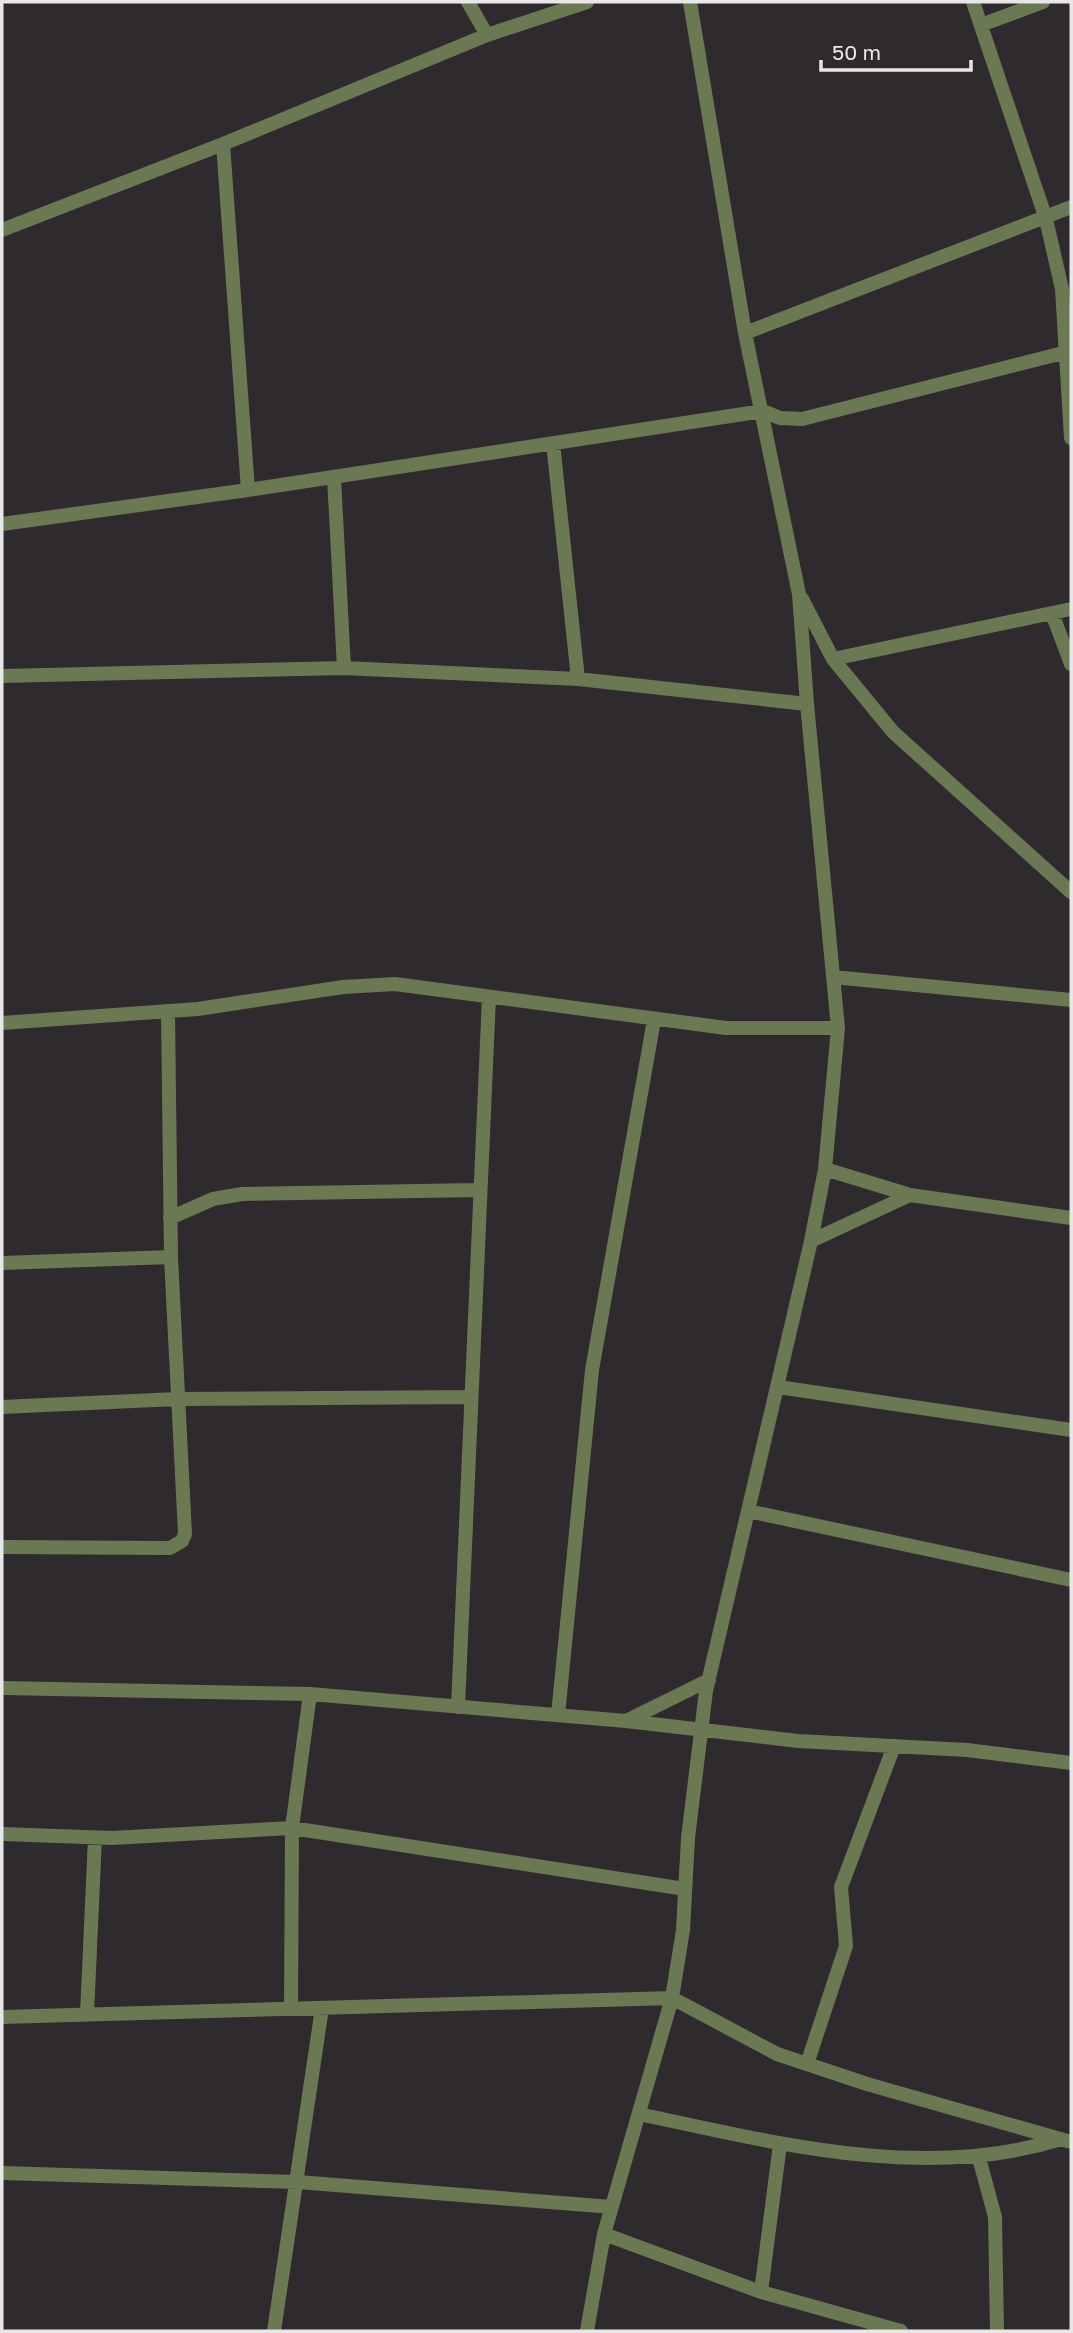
<svg xmlns="http://www.w3.org/2000/svg" width="1073" height="2333" viewBox="0 0 1073 2333" font-family="'Golos Text',sans-serif">
  <rect width="100%" height="100%" fill="#2e2a2e"/>
  <g fill="none" stroke-linecap="round" stroke-linejoin="round">
    <path stroke="#6a7853" stroke-width="14" d="M 468,2 L 487,35
      M 973,2 L 1046,219 L 1062,289 L 1071,438
      M 981,25 L 1043,2
      M 223,144 L 248,490
      M 2,230 L 223,144 L 487,35 L 587,2
      M 745,333 L 1071,207
      M 553,443 L 578,679
      M 334,477 L 344,668
      M 2,524 L 248,490 L 763,411 L 780,418 L 802,419 L 1071,351
      M 802,599 L 833,659 L 893,732 L 1071,892
      M 1052,613 L 1071,664
      M 833,659 L 1071,609
      M 2,676 L 344,668 L 578,679 L 807,704
      M 833,977 L 1071,1000
      M 2,1023 L 198,1009 L 343,987 L 395,984 L 726,1028 L 838,1028
      M 825,1169 L 910,1195 L 1071,1218
      M 170,1218 L 213,1199 L 242,1194 L 479,1190
      M 811,1241 L 910,1195
      M 2,1263 L 171,1257
      M 778,1387 L 1071,1430
      M 2,1407 L 177,1399 L 470,1397
      M 748,1511 L 1071,1580
      M 2,1547 L 170,1548 L 182,1541 L 185,1534 L 171,1257 L 168,1011
      M 2,1688 L 310,1694 L 626,1721 L 798,1741 L 967,1750 L 1071,1763
      M 458,1707 L 489,997
      M 558,1715 L 592,1370 L 654,1020
      M 628,1720 L 709,1680
      M 2,1834 L 112,1838 L 292,1828 L 685,1889
      M 291,2008 L 292,1828 L 310,1694
      M 87,2014 L 95,1838
      M 2,2017 L 672,1998 L 777,2054 L 867,2084 L 1071,2142
      M 807,2064 L 846,1946 L 841,1887 L 894,1746
      M 639,2114 C 776,2143 924,2182 1061,2139
      M 979,2158 L 995,2217 L 997,2331
      M 2,2173 L 298,2182 L 612,2207
      M 604,2234 L 761,2292 L 901,2331
      M 761,2292 L 780,2144
      M 274,2331 L 322,2008
      M 587,2331 L 604,2234 L 672,1998 L 683,1930 L 688,1838 L 706,1691 L 811,1241 L 825,1169 L 838,1028 L 807,704 L 799,594 L 745,333 L 690,2"/>
  </g>
  <rect width="1073" height="2333" fill="none" stroke="#e8e6e8" stroke-width="7"/>
  <path d="M821 60v10h150v-10" fill="none" stroke="#e8e6e8" stroke-width="3.5"/>
  <text x="832" y="60" font-size="21" fill="#e8e6e8" stroke="#2e2a2e" stroke-width="5" paint-order="stroke">50 m</text>
</svg>
